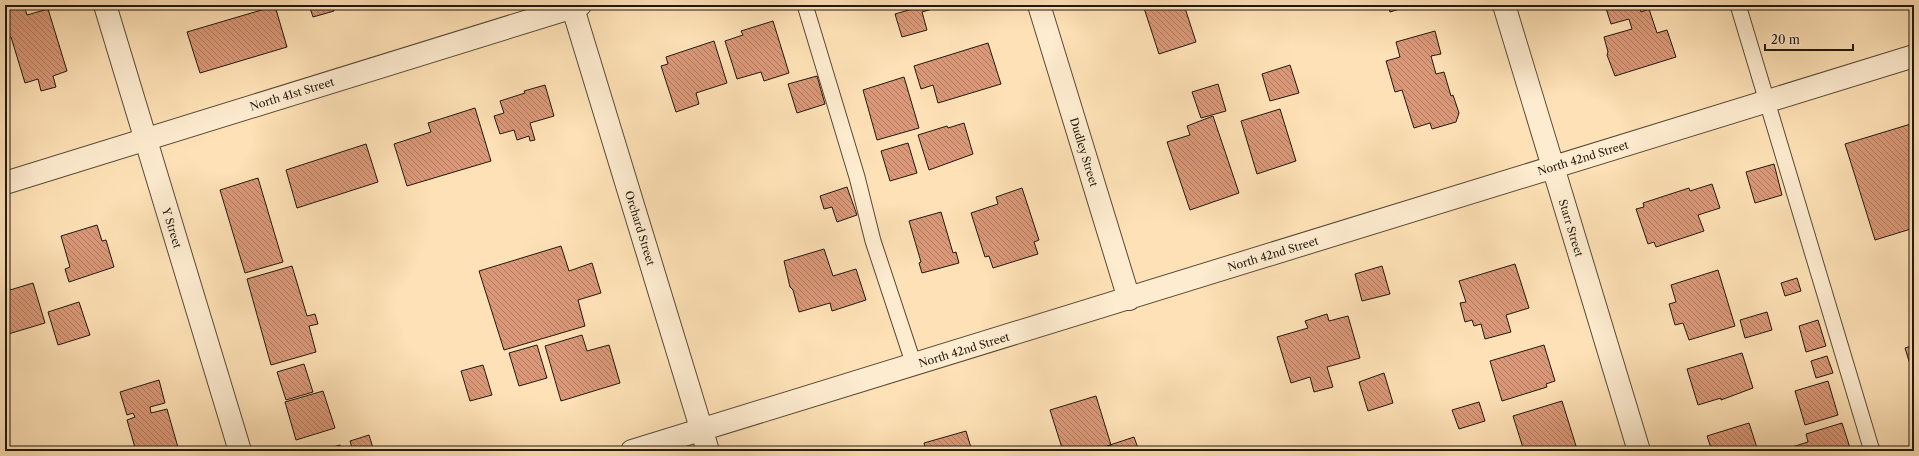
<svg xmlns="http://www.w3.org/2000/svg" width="1919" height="456" viewBox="0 0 1919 456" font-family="'Libre Caslon Text',serif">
  <defs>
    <pattern id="building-back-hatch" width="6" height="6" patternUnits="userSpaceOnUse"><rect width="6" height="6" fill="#da9878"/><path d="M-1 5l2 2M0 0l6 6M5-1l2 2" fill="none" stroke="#b07b61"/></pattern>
  </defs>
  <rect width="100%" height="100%" fill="#fee1b6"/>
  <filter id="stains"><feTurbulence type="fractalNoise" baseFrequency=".005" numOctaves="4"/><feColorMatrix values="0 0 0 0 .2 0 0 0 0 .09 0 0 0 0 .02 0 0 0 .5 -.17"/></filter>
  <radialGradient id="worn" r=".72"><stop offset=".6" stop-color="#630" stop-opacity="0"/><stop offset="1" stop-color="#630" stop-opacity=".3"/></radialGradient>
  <path fill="url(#building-back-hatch)" stroke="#21180c" d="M 5,5 L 24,5 L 27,15 L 48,9 L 67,71 L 53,76 L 56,87 L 41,91 L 38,79 L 25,83 L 11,37 L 5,39 Z
    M 309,5 L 332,5 L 334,11 L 313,17 Z
    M 918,5 L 946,5 L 922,12 L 927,30 L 902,37 L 895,14 L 919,7 Z
    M 1143,5 L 1184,5 L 1196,42 L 1159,54 Z
    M 1388,5 L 1412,5 L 1390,12 Z
    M 1605,5 L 1639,5 L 1641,12 L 1649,9 L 1657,33 L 1667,30 L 1676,57 L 1615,76 L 1607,55 L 1608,52 L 1604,37 L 1632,29 L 1629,19 L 1611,24 Z
    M 275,6 L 287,47 L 200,73 L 187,32 Z
    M 773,21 L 789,73 L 764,81 L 761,72 L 737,79 L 725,41 L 743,35 L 741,31 Z
    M 1435,31 L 1441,54 L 1431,56 L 1436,74 L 1444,72 L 1451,96 L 1453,95 L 1459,113 L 1456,122 L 1432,129 L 1430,123 L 1414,128 L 1402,90 L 1395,92 L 1386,61 L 1400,57 L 1396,42 Z
    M 714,41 L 727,83 L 696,93 L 699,104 L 676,112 L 661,66 L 668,64 L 666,57 Z
    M 988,43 L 1001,84 L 938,103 L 933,85 L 921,89 L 914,66 Z
    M 1290,65 L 1299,93 L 1270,101 L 1262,74 Z
    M 817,76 L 825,104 L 797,113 L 788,84 Z
    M 904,77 L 919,128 L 877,140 L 863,90 Z
    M 1218,84 L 1226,111 L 1201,118 L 1192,92 Z
    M 545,85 L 554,116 L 530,123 L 535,140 L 530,141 L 529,136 L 517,140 L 514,130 L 500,134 L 494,116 L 504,113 L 500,101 L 525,93 L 524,91 Z
    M 475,108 L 491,161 L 407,186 L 394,144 L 431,132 L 428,123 Z
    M 1280,109 L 1296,161 L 1257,174 L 1241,121 Z
    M 1213,116 L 1239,193 L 1190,210 L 1167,142 L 1190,135 L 1187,126 Z
    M 964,123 L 973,154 L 929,170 L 918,135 L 947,126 L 948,128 Z
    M 1914,123 L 1914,228 L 1875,240 L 1845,144 Z
    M 908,143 L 917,173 L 890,181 L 881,151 Z
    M 366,144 L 378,182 L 297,208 L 286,170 Z
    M 1774,164 L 1782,195 L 1755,203 L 1746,172 Z
    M 258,178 L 283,262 L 245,273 L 220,190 Z
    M 1712,184 L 1720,208 L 1698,215 L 1704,231 L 1656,247 L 1654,242 L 1648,244 L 1636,209 L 1644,207 L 1643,203 L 1689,188 L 1690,191 Z
    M 847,187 L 857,215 L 837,222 L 832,207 L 824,209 L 820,196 Z
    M 1022,188 L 1039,240 L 1034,242 L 1038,254 L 993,268 L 989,256 L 985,257 L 971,213 L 998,204 L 996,197 Z
    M 941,212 L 953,253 L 956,252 L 959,263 L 922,273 L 919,263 L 921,262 L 909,221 Z
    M 97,225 L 102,241 L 106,240 L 114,267 L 69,282 L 65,269 L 70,267 L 61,236 Z
    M 561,246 L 569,271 L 592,263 L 601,293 L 578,300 L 585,326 L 504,350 L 479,271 Z
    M 824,249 L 833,276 L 856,269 L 866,300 L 832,311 L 830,303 L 799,312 L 793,290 L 790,287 L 784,261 Z
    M 1515,264 L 1529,308 L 1506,315 L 1511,332 L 1485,339 L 1481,324 L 1474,326 L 1472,320 L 1465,322 L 1460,303 L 1466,302 L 1459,281 Z
    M 292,266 L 307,316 L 315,314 L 318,324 L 309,326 L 316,352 L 271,365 L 247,279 Z
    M 1382,266 L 1390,294 L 1362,301 L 1355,274 Z
    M 1718,270 L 1735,326 L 1689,340 L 1683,323 L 1675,325 L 1669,304 L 1676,302 L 1671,285 Z
    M 5,272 L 10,290 L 33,283 L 45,323 L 5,335 Z
    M 1797,278 L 1801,291 L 1785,296 L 1781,283 Z
    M 79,302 L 90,335 L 58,345 L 48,312 Z
    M 1767,312 L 1772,330 L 1745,338 L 1740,320 Z
    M 1327,314 L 1329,321 L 1348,316 L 1360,358 L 1327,367 L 1333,387 L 1314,392 L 1310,377 L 1291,383 L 1277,337 L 1308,328 L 1305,321 Z
    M 1818,320 L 1826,346 L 1806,352 L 1799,326 Z
    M 582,335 L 587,351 L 609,345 L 620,383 L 561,401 L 545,346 Z
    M 537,345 L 547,378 L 519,386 L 509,353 Z
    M 1544,345 L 1555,381 L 1546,384 L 1547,387 L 1502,401 L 1490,361 Z
    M 1914,345 L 1914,377 L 1905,348 Z
    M 1742,353 L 1753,388 L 1721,400 L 1721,398 L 1698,405 L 1687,369 Z
    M 1827,356 L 1833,373 L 1816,378 L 1811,361 Z
    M 304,364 L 313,392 L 286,400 L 277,372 Z
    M 483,365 L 492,395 L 470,401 L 461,371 Z
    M 1384,373 L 1393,403 L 1368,411 L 1359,382 Z
    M 159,380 L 165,403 L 150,407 L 151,413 L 167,409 L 179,451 L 136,451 L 127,420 L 135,417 L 133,413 L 127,415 L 120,392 Z
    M 1828,381 L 1838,415 L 1805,425 L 1795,391 Z
    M 323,391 L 335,428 L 296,440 L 285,402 Z
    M 1096,396 L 1111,445 L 1090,451 L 1063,451 L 1050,410 Z
    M 1562,401 L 1576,446 L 1558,451 L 1524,451 L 1513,416 Z
    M 1479,402 L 1485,421 L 1459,429 L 1452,410 Z
    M 1749,423 L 1758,451 L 1712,451 L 1707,436 Z
    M 1842,423 L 1851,451 L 1793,451 L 1792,447 L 1808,442 L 1806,434 Z
    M 966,431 L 972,451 L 926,451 L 924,443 Z
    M 369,435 L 374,451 L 342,451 L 352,448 L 350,441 Z
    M 1134,437 L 1139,451 L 1109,451 L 1107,446 Z
    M 340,445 L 342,451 L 319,451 Z"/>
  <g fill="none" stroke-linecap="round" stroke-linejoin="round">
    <g stroke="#584a36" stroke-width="17">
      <path id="service" d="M 805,5 L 857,177 L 873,241 L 914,365
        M 1738,5 L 1872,451"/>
    </g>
    <g stroke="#584a36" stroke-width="24">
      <path id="minor" d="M 105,5 L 240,451
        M 572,5 L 708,451
        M 1039,5 L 1129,299
        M 1504,5 L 1639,451
        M 5,183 L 580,5
        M 632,451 L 1914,56"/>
    </g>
    <use href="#service" stroke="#feecd0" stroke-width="15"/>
    <use href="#minor" stroke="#feecd0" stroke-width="22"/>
  </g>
  <g text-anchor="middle" stroke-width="3" stroke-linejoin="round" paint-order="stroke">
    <g font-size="11" fill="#21180c" stroke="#feecd0">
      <text transform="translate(292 94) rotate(-17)" y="4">North 41st Street</text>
      <text transform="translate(1084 152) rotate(73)" y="4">Dudley Street</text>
      <text transform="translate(1583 158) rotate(-17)" y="4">North 42nd Street</text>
      <text transform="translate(172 228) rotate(73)" y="4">Y Street</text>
      <text transform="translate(640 228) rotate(73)" y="4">Orchard Street</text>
      <text transform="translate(1571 228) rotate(73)" y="4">Starr Street</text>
      <text transform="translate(1273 254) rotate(-17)" y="4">North 42nd Street</text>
      <text transform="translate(964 350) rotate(-17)" y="4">North 42nd Street</text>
    </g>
  </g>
  <rect width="1919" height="456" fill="none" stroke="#fee1b6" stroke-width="20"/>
  <rect x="6" y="6" width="1907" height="444" fill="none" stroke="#21180c" stroke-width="2"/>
  <rect x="10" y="10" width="1899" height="436" fill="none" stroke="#21180c"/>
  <path d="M1765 44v6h88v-6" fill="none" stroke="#21180c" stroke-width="2"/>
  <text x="1771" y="44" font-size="12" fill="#21180c" stroke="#feecd0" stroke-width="3" paint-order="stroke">20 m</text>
  <rect width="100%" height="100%" filter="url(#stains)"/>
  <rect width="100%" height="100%" fill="url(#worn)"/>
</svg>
